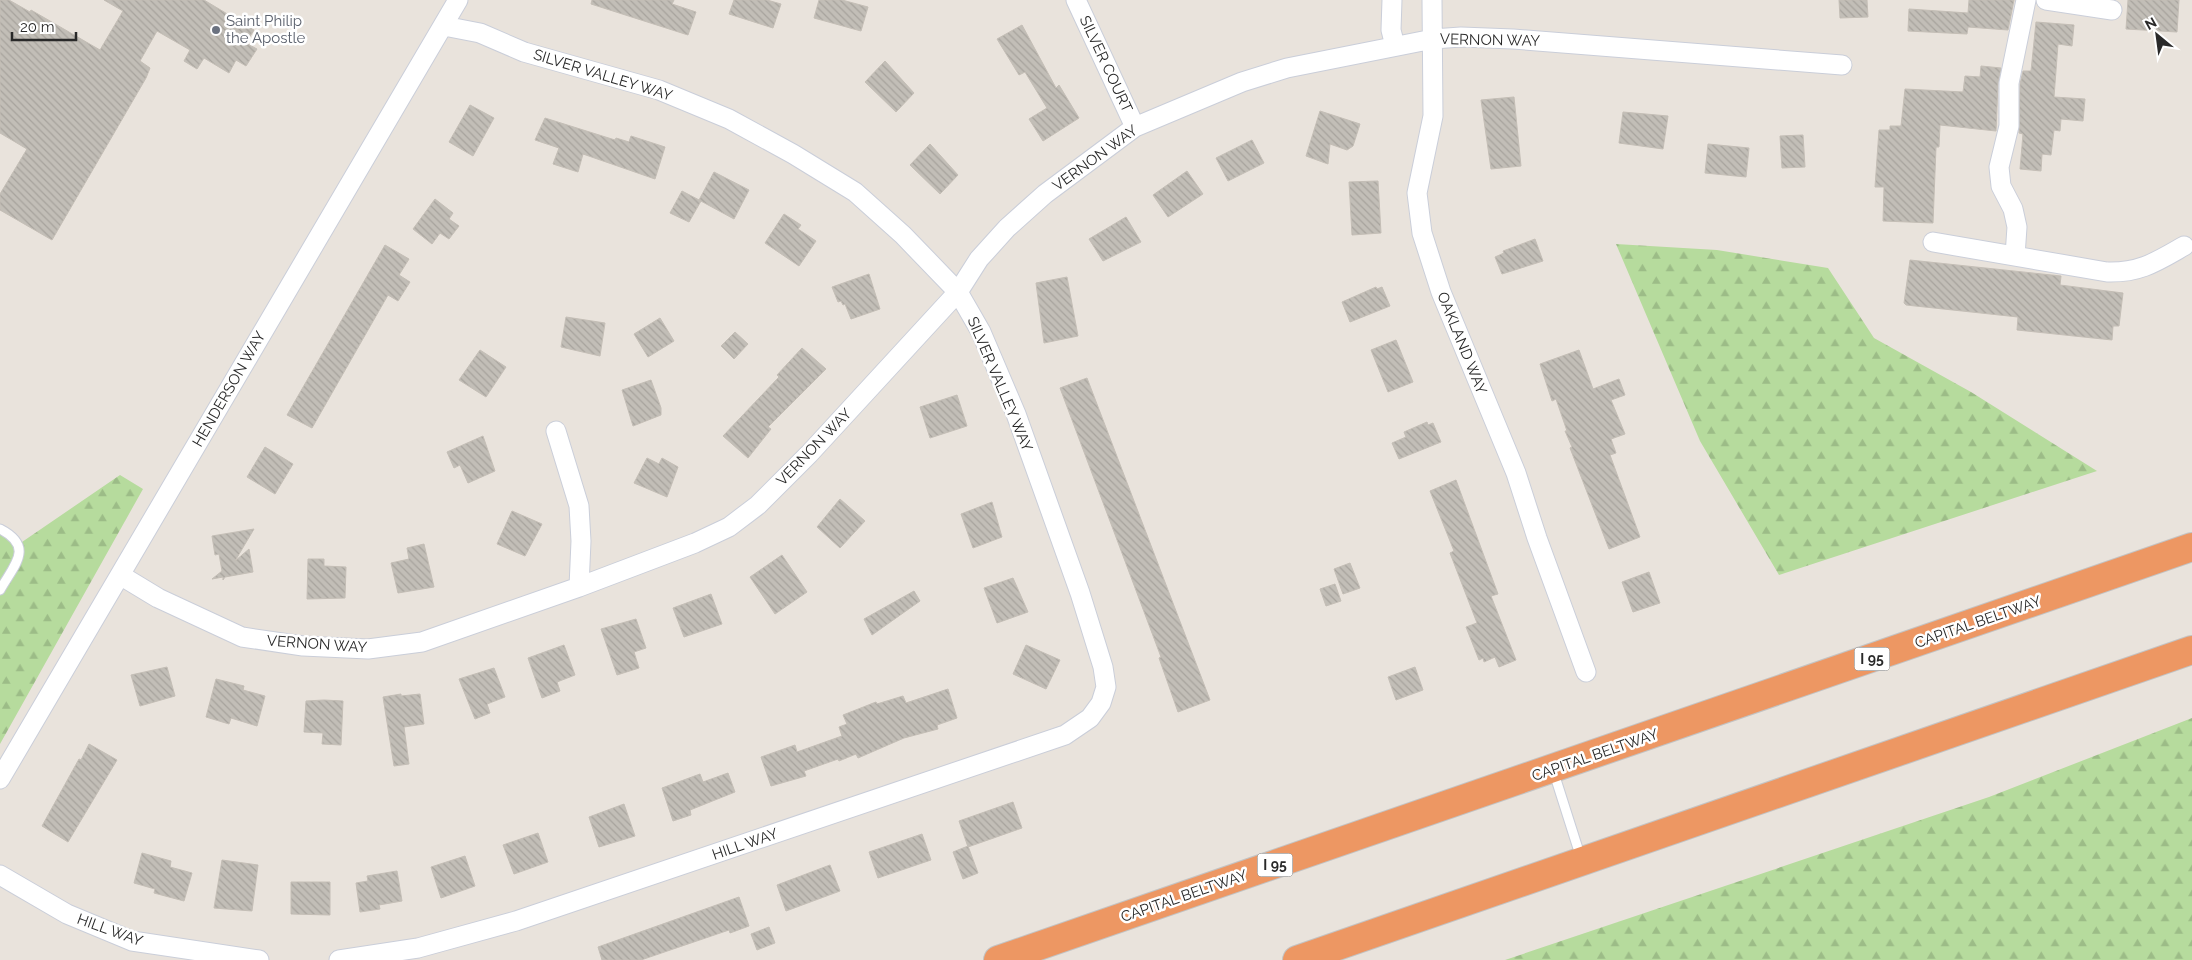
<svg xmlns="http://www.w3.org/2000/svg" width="2192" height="960" viewBox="0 0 2192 960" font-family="Raleway,sans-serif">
  <defs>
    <pattern id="forest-firs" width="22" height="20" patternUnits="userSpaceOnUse" patternTransform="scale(1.25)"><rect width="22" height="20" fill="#b6db9d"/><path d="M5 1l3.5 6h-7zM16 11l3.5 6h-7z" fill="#9cbc87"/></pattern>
    <pattern id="building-back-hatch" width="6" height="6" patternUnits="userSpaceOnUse" patternTransform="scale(1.25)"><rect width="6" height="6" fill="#c2beb7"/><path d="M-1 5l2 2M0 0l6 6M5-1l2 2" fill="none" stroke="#a7a39d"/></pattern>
  </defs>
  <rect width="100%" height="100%" fill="#e9e3dc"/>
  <path fill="url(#forest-firs)" d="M 1616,244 L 1717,250 L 1828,268 L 1874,338 L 1971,392 L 2097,471 L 1779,575 L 1700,441 Z
    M 120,475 L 143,489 L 0,744 L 0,531 L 22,542 Z
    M 2192,718 L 2192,960 L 1505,960 L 1989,797 Z"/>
  <path fill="url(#building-back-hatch)" stroke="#c4beb6" d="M 0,0 L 9,0 L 30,12 L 31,10 L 100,50 L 123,11 L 104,0 L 204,0 L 254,30 L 246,43 L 257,49 L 246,66 L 236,60 L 229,73 L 204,58 L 197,69 L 184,61 L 190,50 L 157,31 L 140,61 L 150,68 L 146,78 L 52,240 L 0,210 L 0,194 L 27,149 L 0,133 Z
    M 592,0 L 674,0 L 672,4 L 696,12 L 688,35 L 591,4 Z
    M 734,0 L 767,0 L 781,4 L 773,28 L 729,14 Z
    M 819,0 L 842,0 L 868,7 L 861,31 L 814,18 Z
    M 1839,0 L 1867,0 L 1868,17 L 1840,18 Z
    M 1969,0 L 2014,0 L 2008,30 L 1968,27 L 1967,34 L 1908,31 L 1909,9 L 1968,13 Z
    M 2128,0 L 2179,0 L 2177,32 L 2126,29 Z
    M 2036,22 L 2074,25 L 2072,46 L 2058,44 L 2054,97 L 2085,99 L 2083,121 L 2061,119 L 2060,131 L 2054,130 L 2051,155 L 2042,154 L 2041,171 L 2020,169 L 2023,134 L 2019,133 L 2020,84 L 2023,71 L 2031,71 Z
    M 1022,25 L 1056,88 L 1059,85 L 1079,118 L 1043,141 L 1029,119 L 1047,108 L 1025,72 L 1019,75 L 997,39 Z
    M 885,61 L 914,93 L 896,112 L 865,82 Z
    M 1981,66 L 2001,68 L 1998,83 L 1996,131 L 1940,125 L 1939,147 L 1936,147 L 1933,223 L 1883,221 L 1884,187 L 1875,187 L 1879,130 L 1890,130 L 1890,126 L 1901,126 L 1905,89 L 1963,92 L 1965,76 L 1980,77 Z
    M 1514,97 L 1521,166 L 1491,169 L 1481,100 Z
    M 470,105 L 494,118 L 473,156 L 449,142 Z
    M 1320,111 L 1360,124 L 1353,146 L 1347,150 L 1330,144 L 1328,164 L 1306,156 Z
    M 1623,112 L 1668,116 L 1663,149 L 1619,143 Z
    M 545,118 L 615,140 L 616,138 L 629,142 L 631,136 L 665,147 L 655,179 L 583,154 L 578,172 L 553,164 L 559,148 L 535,140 Z
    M 1803,135 L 1805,167 L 1782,168 L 1780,136 Z
    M 1252,140 L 1264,163 L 1228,181 L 1216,158 Z
    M 930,144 L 958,175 L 940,194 L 910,165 Z
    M 1708,144 L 1749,148 L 1746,177 L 1705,173 Z
    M 1187,171 L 1203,194 L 1168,217 L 1153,195 Z
    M 714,172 L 749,190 L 734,219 L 699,200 Z
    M 1378,181 L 1381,233 L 1352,235 L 1349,182 Z
    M 682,191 L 701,201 L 689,222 L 670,213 Z
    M 435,199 L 453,213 L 449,219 L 459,226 L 449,239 L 440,233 L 432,244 L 413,229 Z
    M 784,214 L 801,225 L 798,229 L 816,241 L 799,266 L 765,243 Z
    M 1126,217 L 1141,242 L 1103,261 L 1089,239 Z
    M 1535,239 L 1543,261 L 1502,274 L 1495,257 L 1504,253 L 1503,251 Z
    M 385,245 L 409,259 L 399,275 L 410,282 L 398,301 L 388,295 L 312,428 L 287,415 Z
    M 1910,260 L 2061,276 L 2060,285 L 2123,293 L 2119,326 L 2113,326 L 2112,340 L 2017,330 L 2018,317 L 1906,305 L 1904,303 Z
    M 869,274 L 880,309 L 851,319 L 845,304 L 843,305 L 841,301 L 838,302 L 832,287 Z
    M 1067,277 L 1078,336 L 1044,343 L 1036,283 Z
    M 1376,287 L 1377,289 L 1382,287 L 1390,306 L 1350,322 L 1342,302 Z
    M 566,317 L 605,323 L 600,356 L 561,347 Z
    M 660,318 L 674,341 L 648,357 L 634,334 Z
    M 735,332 L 748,344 L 734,359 L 721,346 Z
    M 1396,340 L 1413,382 L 1388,392 L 1371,350 Z
    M 802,348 L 826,369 L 768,427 L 771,429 L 748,458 L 723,436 L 779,377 L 777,375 Z
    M 480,350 L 506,367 L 486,397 L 459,380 Z
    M 1579,350 L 1593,389 L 1619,379 L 1625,395 L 1611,400 L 1625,434 L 1611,439 L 1616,453 L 1610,455 L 1640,537 L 1609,549 L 1570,448 L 1572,447 L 1565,431 L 1567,431 L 1556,399 L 1552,401 L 1540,364 Z
    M 1087,378 L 1210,700 L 1178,712 L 1159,658 L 1161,657 L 1060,388 Z
    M 651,380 L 661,408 L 661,415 L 633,426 L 622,390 Z
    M 957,395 L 967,426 L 930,438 L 920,407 Z
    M 1427,422 L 1428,425 L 1433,423 L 1441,442 L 1399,459 L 1392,443 L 1406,437 L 1404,432 Z
    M 483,436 L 495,471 L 468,483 L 460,465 L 454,468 L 447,452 Z
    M 265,447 L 293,464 L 275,494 L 247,477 Z
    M 647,458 L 659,464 L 662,458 L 678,467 L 667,497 L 634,483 Z
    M 1456,480 L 1498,594 L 1491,596 L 1516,660 L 1499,667 L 1495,657 L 1484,662 L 1483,658 L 1479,660 L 1466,627 L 1477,623 L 1450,553 L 1454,551 L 1430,491 Z
    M 840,499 L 865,521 L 840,548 L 817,527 Z
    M 992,502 L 1002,537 L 973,548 L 961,514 Z
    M 512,511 L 542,524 L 525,556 L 497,544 Z
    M 254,529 L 235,561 L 249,549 L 253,572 L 225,577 L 223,580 L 223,577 L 212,579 L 222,571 L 219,554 L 215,555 L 212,536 Z
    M 424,544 L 434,587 L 398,593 L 391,563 L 409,559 L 407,548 Z
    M 782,555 L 807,592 L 775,614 L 750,577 Z
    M 308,559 L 324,559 L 324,566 L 346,567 L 345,598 L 307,599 Z
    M 1350,563 L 1360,588 L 1343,594 L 1334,569 Z
    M 1649,572 L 1660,603 L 1633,612 L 1622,582 Z
    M 1013,578 L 1028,612 L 997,623 L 984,588 Z
    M 1335,584 L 1341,601 L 1326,606 L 1320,589 Z
    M 914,591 L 920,601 L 872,635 L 864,619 Z
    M 711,594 L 722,624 L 684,637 L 673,608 Z
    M 636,619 L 646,648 L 634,652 L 639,668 L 617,675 L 601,629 Z
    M 564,645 L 575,675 L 557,682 L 560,691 L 542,698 L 528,658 Z
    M 1026,645 L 1060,660 L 1046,689 L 1013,674 Z
    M 167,667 L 175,696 L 140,706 L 131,675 Z
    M 1415,667 L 1423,690 L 1396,700 L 1388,677 Z
    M 494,668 L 505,697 L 487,704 L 490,713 L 475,719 L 459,679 Z
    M 216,679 L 244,686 L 243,690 L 265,696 L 257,726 L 231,718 L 229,724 L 206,717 Z
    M 948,689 L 957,718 L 937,725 L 938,729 L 904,738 L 858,758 L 856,754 L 839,761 L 838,759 L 804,771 L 806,776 L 771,786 L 761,757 L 795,745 L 797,752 L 842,736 L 839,727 L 847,724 L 843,715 L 876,702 L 877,704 L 903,696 L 906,703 Z
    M 401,694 L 401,696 L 420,694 L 424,724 L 404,727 L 409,764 L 394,766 L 383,697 Z
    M 324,700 L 343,701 L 341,745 L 322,744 L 323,733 L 304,732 L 306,701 Z
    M 89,744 L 117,760 L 68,842 L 42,826 L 79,759 L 81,760 Z
    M 728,773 L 735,792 L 690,810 L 691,815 L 673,821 L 662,788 L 700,774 L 703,782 Z
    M 1013,802 L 1022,828 L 968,847 L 959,821 Z
    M 624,804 L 635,836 L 599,847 L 589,817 Z
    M 538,833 L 548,862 L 514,874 L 503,845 Z
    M 922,834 L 931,860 L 878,878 L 869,852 Z
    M 968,846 L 978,873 L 963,879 L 953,852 Z
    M 142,853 L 171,861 L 170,867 L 192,873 L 184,901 L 154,893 L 155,889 L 134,883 Z
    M 465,856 L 475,886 L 441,898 L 431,867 Z
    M 222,860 L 258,865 L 252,911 L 214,908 Z
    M 830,865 L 840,891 L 786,911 L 777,885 Z
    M 397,871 L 402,901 L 379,905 L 380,909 L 360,912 L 356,883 L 368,881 L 367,876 Z
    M 291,882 L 330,882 L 330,915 L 291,914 Z
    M 739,897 L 749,926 L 730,933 L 729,930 L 641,960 L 602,960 L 598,947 Z
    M 769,927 L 775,943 L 757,950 L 751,934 Z"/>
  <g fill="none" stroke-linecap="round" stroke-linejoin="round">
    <g stroke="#caced9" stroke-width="11">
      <path id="lane" d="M 0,529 C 35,547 14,565 0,590
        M 1553,770 L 1581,858"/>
    </g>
    <g stroke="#caced9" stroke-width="21">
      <path id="street" d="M 1076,0 L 1135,127
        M 1392,0 L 1391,30 L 1395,46
        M 1432,0 L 1433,116 L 1417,193 L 1422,233 L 1441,292 L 1516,473 L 1537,538 L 1586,672
        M 2046,0 L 2112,10
        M 1933,242 L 2107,272 C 2140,273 2156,262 2184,246
        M 2015,256 L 2017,227 L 2013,209 L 2001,186 L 1999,167 L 2009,126 L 2009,83 L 2026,0
        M 120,575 L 158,598 L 242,637 L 303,646 L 368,649 L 422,642 L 579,587 L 581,541 L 579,506 L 556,431
        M 579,587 L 695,543 L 729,527 L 758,505 L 809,454 L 958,292 L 979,259 L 1007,228 L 1045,194 L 1135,127 L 1242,82 L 1287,68 L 1433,39 L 1461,37 L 1513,39 L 1842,65
        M 0,779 L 458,0
        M 0,875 L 67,914 L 132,941 L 259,960
        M 339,960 L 418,948 L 516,921 L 1065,735 L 1090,718 L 1101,703 L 1106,687 L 1103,667 L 1080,593 L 1016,414 L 981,332 L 958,292 L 903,235 L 855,192 L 793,154 L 729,119 L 659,90 L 524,52 L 480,33 L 444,26"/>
    </g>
    <g stroke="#c3c3c3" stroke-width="30">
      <path id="highway" d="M 998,960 L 2192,547
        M 1297,960 L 2192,650"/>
    </g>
    <use href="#lane" stroke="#fff" stroke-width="9"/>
    <use href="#street" stroke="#fff" stroke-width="19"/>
    <use href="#highway" stroke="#ed9763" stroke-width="28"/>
  </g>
  <circle fill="#6b7280" stroke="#fff" stroke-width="2" cx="216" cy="30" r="5"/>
  <g text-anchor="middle" stroke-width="5" stroke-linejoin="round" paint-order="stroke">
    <g fill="#fff" stroke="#696969" stroke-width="1">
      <rect x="1854.5" y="647.5" width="35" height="23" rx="4"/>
      <rect x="1257.5" y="853.5" width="35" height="23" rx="4"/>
    </g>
    <g font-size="14" font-weight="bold" fill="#292929">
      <text x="1872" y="664">I 95</text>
      <text x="1275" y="870">I 95</text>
    </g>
    <g font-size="15" fill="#5b616d" stroke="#fff" text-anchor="start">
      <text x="226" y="26">Saint Philip<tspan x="226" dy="17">the Apostle</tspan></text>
    </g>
    <g font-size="15" fill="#292929" stroke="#fff">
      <text transform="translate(1490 40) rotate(1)" y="5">VERNON WAY</text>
      <text transform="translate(1106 64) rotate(65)" y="5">SILVER COURT</text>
      <text transform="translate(603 75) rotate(17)" y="5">SILVER VALLEY WAY</text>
      <text transform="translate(1095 158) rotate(-36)" y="5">VERNON WAY</text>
      <text transform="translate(1462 343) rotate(68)" y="5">OAKLAND WAY</text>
      <text transform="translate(1000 384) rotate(67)" y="5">SILVER VALLEY WAY</text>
      <text transform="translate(229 389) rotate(-60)" y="5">HENDERSON WAY</text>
      <text transform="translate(814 447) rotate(-46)" y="5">VERNON WAY</text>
      <text transform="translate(1978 622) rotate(-19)" y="5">CAPITAL BELTWAY</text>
      <text transform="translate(317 644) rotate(4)" y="5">VERNON WAY</text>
      <text transform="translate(1595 755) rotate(-19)" y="5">CAPITAL BELTWAY</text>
      <text transform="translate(745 844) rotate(-19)" y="5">HILL WAY</text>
      <text transform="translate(1184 896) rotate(-19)" y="5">CAPITAL BELTWAY</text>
      <text transform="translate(110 930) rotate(20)" y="5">HILL WAY</text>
    </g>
  </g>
  <g transform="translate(2157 35) rotate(331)" stroke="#ffffff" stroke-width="4" paint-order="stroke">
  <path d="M0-4L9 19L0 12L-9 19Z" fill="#292929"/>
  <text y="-8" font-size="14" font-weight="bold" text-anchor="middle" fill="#292929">N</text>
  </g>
  <path d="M12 32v8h64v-8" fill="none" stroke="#292929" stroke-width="2.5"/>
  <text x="20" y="32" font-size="15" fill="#292929" stroke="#ffffff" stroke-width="4" paint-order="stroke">20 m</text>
</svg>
